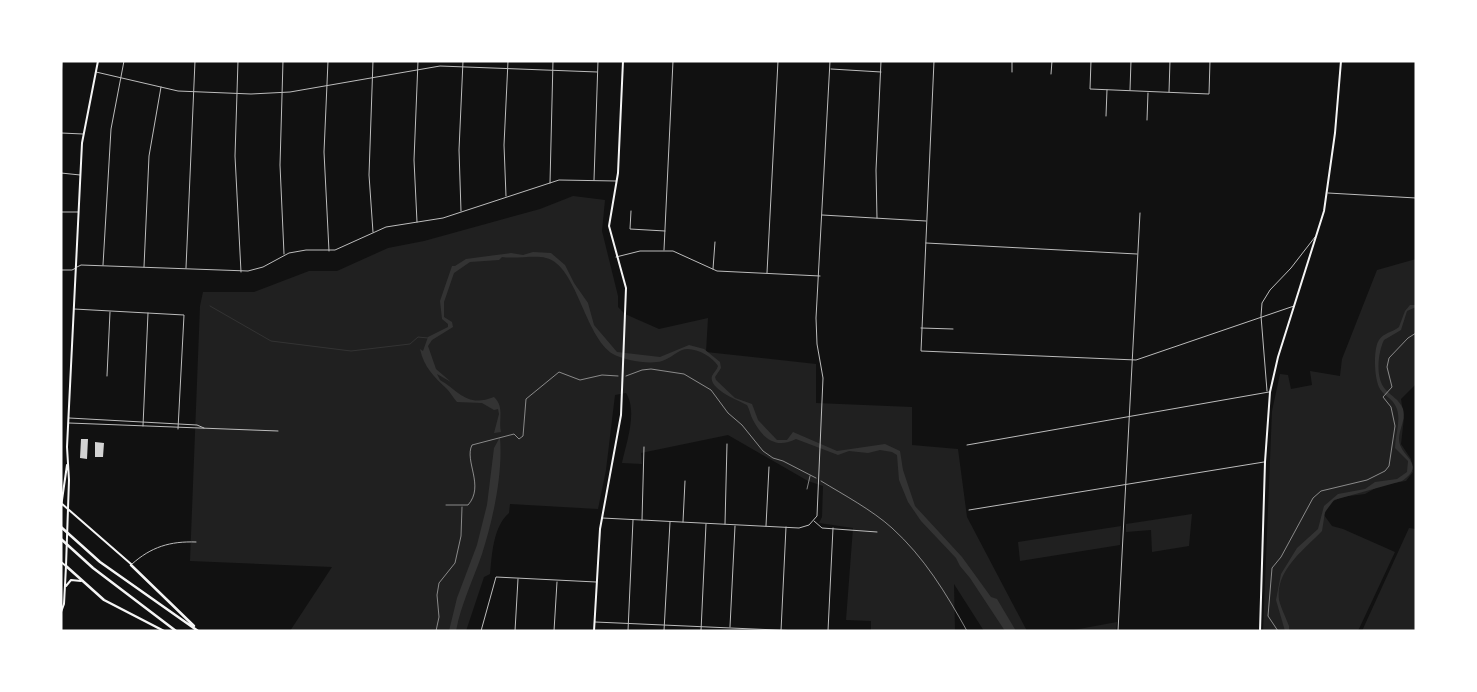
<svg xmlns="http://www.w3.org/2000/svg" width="1477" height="692" viewBox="0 0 1477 692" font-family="Montserrat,sans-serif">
  <rect width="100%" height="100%" fill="#111"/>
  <path fill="#202020" d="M 573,196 L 605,200 L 602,231 L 618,296 L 618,307 L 625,314 L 659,329 L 708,318 L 706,352 L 816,364 L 816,403 L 912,407 L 912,445 L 958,449 L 967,517 L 1027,631 L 984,631 L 954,584 L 955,631 L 871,631 L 871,621 L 846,620 L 853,528 L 819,523 L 822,517 L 823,486 L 808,481 L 728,435 L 641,453 L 642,464 L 622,463 C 626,443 638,412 626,393 L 615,395 L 606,470 L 598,509 L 510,504 L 509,513 C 493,527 492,554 490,574 L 484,577 L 466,631 L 290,631 L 332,567 L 190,561 L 200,306 L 203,292 L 254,292 L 309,271 L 337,271 L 388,248 L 424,241 L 540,209 Z
    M 1416,259 L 1416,384 L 1401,399 L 1404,418 L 1401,444 L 1411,459 L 1413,472 L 1406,481 L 1381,485 L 1365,494 L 1341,497 L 1330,503 L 1324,515 L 1332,526 L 1343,529 L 1395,552 L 1358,631 L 1263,631 L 1272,411 L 1280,374 L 1288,375 L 1291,389 L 1312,385 L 1310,371 L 1340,376 L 1342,359 L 1377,270 Z
    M 1192,514 L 1189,546 L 1152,552 L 1151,530 L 1126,532 L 1126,524 Z
    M 1121,526 L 1120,545 L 1020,561 L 1018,542 Z
    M 1409,528 L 1416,529 L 1416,631 L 1362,631 Z
    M 1117,622 L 1116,631 L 1068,631 Z"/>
  <path fill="#333" d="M 533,252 L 551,253 L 565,265 L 574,283 L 588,303 L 594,325 L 617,352 L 660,357 L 689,345 L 704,349 L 720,362 L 721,368 L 715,377 L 716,380 L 735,398 L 752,404 L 758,420 L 777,440 L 787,440 L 793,432 L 837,451 L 885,444 L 900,451 L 903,470 L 915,506 L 962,557 L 991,597 L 997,599 L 1016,631 L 1005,631 L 970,578 L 960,566 L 956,558 L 921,521 L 908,502 L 899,480 L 897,455 L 892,452 L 880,450 L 868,453 L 849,451 L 838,455 L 796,439 C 776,449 763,439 753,420 C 750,415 750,410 747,405 C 739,401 708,389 712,376 C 714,372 717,370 718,366 C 712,356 693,346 682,350 C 675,353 669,359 662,361 C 649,365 624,360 613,354 C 584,336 577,265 546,258 C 536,255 515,259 502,257 L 499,260 L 470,262 L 454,273 L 444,302 L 444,317 L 452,322 L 453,327 L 432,340 L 428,346 L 436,369 L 451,382 L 437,374 L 440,380 C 459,391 467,408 494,397 C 505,407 498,420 501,432 L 494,433 L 499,414 L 498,409 L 494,410 L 482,403 L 457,402 C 453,398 451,393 447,389 C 434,377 424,367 420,349 L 423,351 L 428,337 L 448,327 L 448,324 L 442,319 L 440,301 L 452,266 L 455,266 L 466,259 L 511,253 L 523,255 Z
    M 1410,305 L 1416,305 L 1416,307 L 1407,311 L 1401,330 L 1384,340 C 1378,352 1375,378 1385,389 C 1391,396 1399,399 1403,409 C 1406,420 1399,429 1399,439 C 1399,457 1428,463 1402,481 L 1334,500 L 1325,512 L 1322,531 C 1305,549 1275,570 1279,600 C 1281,608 1286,618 1289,626 L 1289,631 L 1285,631 L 1276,600 L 1281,574 L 1297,548 L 1318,529 L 1324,506 L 1338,494 L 1365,489 L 1375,482 L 1397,479 L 1407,472 L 1408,461 L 1395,448 C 1395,435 1401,422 1397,409 C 1392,397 1386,398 1380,389 C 1374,379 1373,349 1379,340 C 1383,333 1393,332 1399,327 L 1405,311 Z
    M 500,437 C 503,475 493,519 482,554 C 473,580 461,604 456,631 L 449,631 L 457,598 L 477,545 L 487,505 L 494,448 Z"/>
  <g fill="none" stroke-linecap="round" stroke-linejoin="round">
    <path stroke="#333" stroke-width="1" d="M 210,306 L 271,341 L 351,351 L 410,344 L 418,337 L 428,338"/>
  </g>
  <path fill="#d3d3d3" d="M 81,439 L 88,439 L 87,459 L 80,458 Z
    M 95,442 L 104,443 L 103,457 L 95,457 Z"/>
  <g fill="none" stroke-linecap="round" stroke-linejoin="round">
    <path stroke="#f5f5f5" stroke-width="0.5" d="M 626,376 L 642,370 L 651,369 L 684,374 L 711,390 L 728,413 L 742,425 L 763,451 L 773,458 L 783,461 L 816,478
      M 821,481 C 844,495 872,510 892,528 C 924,557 946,593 967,631
      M 807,489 L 810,476
      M 446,505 L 468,505 C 485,486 464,461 472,445 L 514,434 L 519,439 L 523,436 L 526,399 L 559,372 L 580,380 L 602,375 L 618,376
      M 436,631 L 439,617 L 437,595 L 439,583 L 455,563 L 461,536 L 462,507
      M 1278,631 L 1268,616 L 1272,568 L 1281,557 L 1313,498 L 1321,491 L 1367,480 L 1385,471 L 1389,466 L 1395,426 L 1391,407 L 1383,397 L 1392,387 L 1387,367 L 1389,358 L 1408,338 L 1416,333"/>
    <path stroke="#bcbcbc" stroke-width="1" d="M 238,61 L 235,156 L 241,272
      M 283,61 L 280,165 L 284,254
      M 328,61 L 324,152 L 329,251
      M 934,61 L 921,351 L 1136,360 L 1294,306
      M 1091,61 L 1090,89 L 1209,94 L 1210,61
      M 831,69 L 881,72
      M 96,72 L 178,91 L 251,94 L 290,92 L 440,66 L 597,72
      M 1012,72 L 1012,61
      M 1051,74 L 1052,61
      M 61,79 L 62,61
      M 1130,90 L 1131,61
      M 1169,92 L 1170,61
      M 1106,116 L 1107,90
      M 1147,120 L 1148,93
      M 61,133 L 83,134
      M 61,173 L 80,175
      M 594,180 L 598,61
      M 550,183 L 553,61
      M 1328,193 L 1416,198
      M 506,196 L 504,145 L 508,61
      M 461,211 L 459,150 L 463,61
      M 631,211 L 630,229 L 665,231
      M 61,212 L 78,212
      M 822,215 L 926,221
      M 877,218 L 876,170 L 881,61
      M 417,222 L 414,160 L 418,61
      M 373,232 L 369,175 L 373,61
      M 926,243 L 1137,254
      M 664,250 L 673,61
      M 616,257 L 640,251 L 673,251 L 717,271 L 820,276
      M 103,265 L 111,129 L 124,61
      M 144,267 L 149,156 L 161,87
      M 186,268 L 195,61
      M 713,269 L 715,242
      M 61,270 L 72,270 L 76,268
      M 767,273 L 778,61
      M 74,309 L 184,315 L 178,429
      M 921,328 L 953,329
      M 107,376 L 110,312
      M 1267,391 L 1261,316 L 1262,303 L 1270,290 L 1291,268 L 1315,237
      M 69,418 L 197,425 L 204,428
      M 69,423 L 278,431
      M 143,426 L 148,313
      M 967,445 L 1269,392
      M 969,510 L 1264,462
      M 642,520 L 644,447
      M 814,521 L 822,528 L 877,532
      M 683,522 L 685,481
      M 725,524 L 727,444
      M 766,526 L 769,467
      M 132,564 C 151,547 170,541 196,542
      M 595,622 L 799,631
      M 730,627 L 735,526
      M 481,631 L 496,577 L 596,582
      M 515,631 L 518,579
      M 554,631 L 557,582
      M 628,631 L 633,520
      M 664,631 L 670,522
      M 701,631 L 706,524
      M 781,631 L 786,527
      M 828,631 L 833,528
      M 1118,631 L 1140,213"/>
    <path stroke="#bcbcbc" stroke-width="1" d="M 77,267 L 81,265 L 248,271 L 263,267 L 289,253 L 306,250 L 335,250 L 386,227 L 443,218 L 559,180 L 616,181
      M 602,518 L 799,528 L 809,525 L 817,516 L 823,378 L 817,344 L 816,318 L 830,61"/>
    <path stroke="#f5f5f5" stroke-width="2" d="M 61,503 L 131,564
      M 61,507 L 67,465
      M 61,562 L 66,566
      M 66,566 L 69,480 L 67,447 L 82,143 L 98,61
      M 594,631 L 600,529 L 621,415 L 626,288 L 609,226 L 618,173 L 623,61"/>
    <path stroke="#f5f5f5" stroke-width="2" d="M 66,586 L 71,580 L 81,581
      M 61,612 L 64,604 L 66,566
      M 1260,631 L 1265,462 L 1270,392 L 1278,357 L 1324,211 L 1335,133 L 1341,61"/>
    <path stroke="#f5f5f5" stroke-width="2.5" d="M 61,527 L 100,562 L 198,631
      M 61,539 L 93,568 L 176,631
      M 131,565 L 194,626
      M 66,566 L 104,600 L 164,631"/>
  </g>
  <rect width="1477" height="692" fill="none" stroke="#ffffff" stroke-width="125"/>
</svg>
